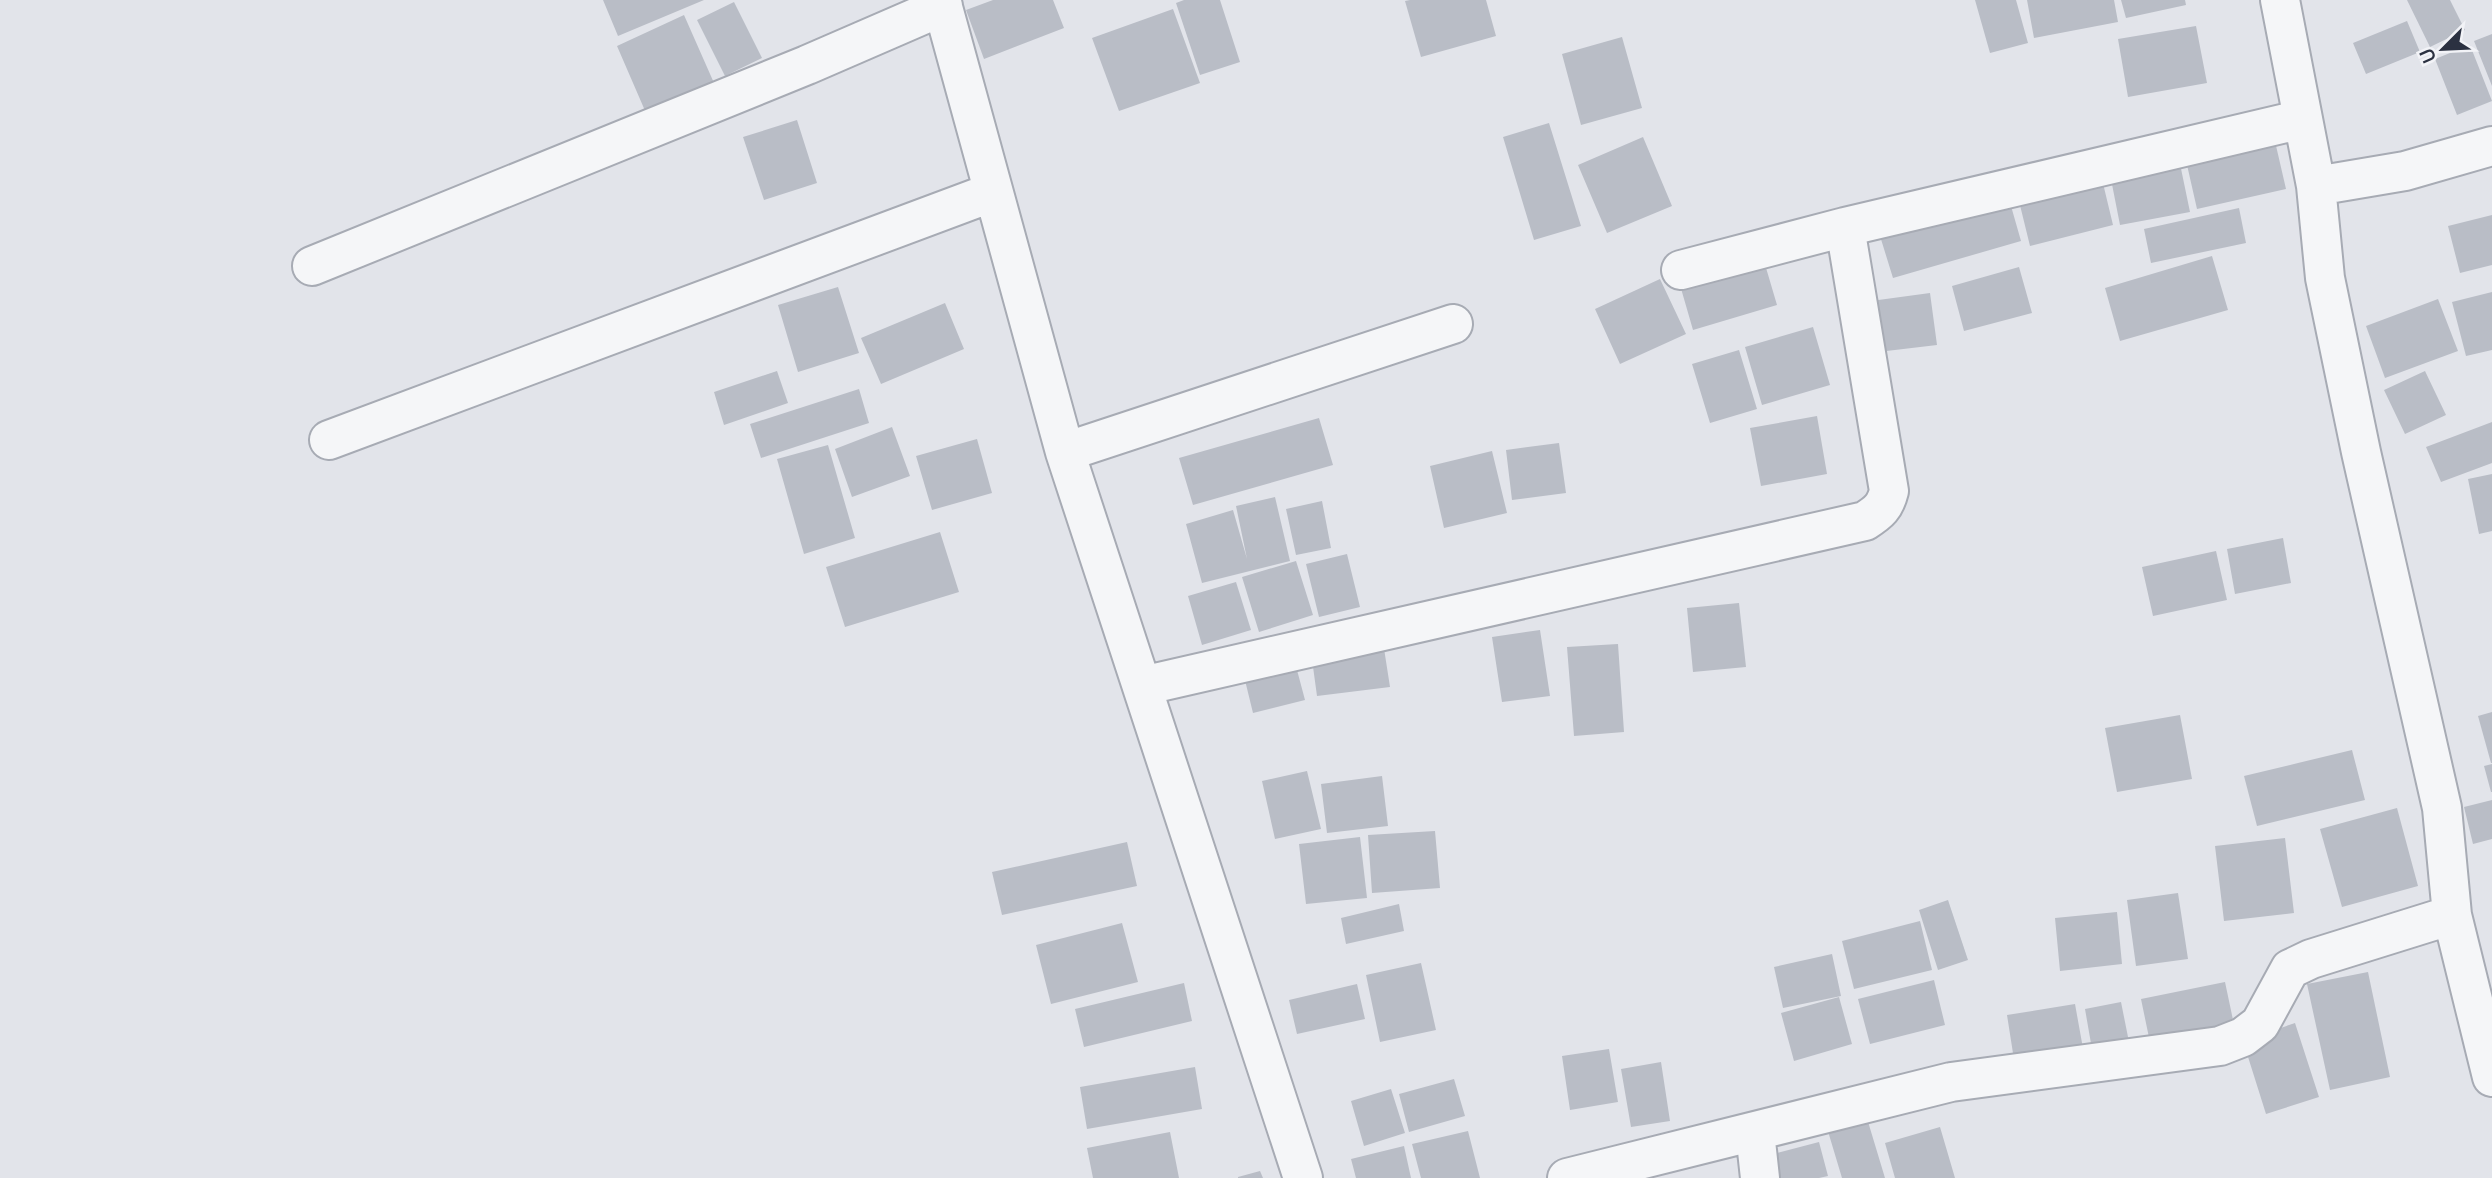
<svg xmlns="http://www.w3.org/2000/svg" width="2492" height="1178" viewBox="0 0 2492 1178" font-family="Manrope,sans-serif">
  <rect width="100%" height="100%" fill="#e2e4ea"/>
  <path fill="#b9bdc6" d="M 603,0 L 704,0 L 618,36 Z
    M 993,0 L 1053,0 L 1064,28 L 984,59 L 966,10 Z
    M 1184,0 L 1220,0 L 1240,62 L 1200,75 L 1176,3 Z
    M 1410,0 L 1486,0 L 1496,36 L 1421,57 L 1405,1 Z
    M 1975,0 L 2016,0 L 2028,43 L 1990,53 Z
    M 2027,0 L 2114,0 L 2118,22 L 2034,38 Z
    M 2121,0 L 2185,0 L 2186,5 L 2126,18 Z
    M 2407,0 L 2450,0 L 2465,30 L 2430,47 Z
    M 734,2 L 762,58 L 725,76 L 697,20 Z
    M 1173,9 L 1200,83 L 1119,111 L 1092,38 Z
    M 684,15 L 714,83 L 646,113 L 617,46 Z
    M 2407,21 L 2420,52 L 2366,74 L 2353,43 Z
    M 2196,26 L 2207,83 L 2128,97 L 2118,39 Z
    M 2492,34 L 2492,86 L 2474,41 Z
    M 1622,37 L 1642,108 L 1581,125 L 1562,54 Z
    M 2470,45 L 2492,101 L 2457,115 L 2435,59 Z
    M 797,120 L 817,183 L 764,200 L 743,137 Z
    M 1549,123 L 1581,226 L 1534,240 L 1503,137 Z
    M 1643,137 L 1672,206 L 1607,233 L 1578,165 Z
    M 2274,137 L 2286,189 L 2197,209 L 2185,156 Z
    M 2179,159 L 2190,212 L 2120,225 L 2110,174 Z
    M 2101,175 L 2113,225 L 2030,246 L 2018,197 Z
    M 2009,199 L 2021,241 L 1893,278 L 1880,236 Z
    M 2239,208 L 2246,243 L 2151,263 L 2144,229 Z
    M 2492,215 L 2492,265 L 2460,273 L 2448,226 Z
    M 2212,256 L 2228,310 L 2120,341 L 2105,288 Z
    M 1764,261 L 1777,305 L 1693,330 L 1680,285 Z
    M 2019,267 L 2032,313 L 1964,331 L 1952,286 Z
    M 1660,279 L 1686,334 L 1620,364 L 1595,309 Z
    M 838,287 L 859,353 L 798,372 L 778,305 Z
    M 2492,292 L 2492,350 L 2466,356 L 2452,302 Z
    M 1930,293 L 1937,345 L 1878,352 L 1871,301 Z
    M 2438,299 L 2458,351 L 2385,378 L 2366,326 Z
    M 945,303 L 964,349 L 881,384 L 861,338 Z
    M 1813,327 L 1830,385 L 1762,405 L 1745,347 Z
    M 1739,350 L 1757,409 L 1710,423 L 1692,364 Z
    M 777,371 L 788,403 L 724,425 L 714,392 Z
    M 2425,371 L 2446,415 L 2405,434 L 2384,390 Z
    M 859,389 L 869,423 L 761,458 L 750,424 Z
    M 1817,416 L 1827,474 L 1761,486 L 1750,428 Z
    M 1319,418 L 1333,465 L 1193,505 L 1179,458 Z
    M 2492,422 L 2492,463 L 2441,482 L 2426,447 Z
    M 892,427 L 910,476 L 852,497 L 835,449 Z
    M 977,439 L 992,493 L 932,510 L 916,456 Z
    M 1559,443 L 1566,493 L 1512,500 L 1506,450 Z
    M 828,445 L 855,538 L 804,554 L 777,459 Z
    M 1492,451 L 1507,513 L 1444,528 L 1430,466 Z
    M 2492,474 L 2492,531 L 2479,534 L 2468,479 Z
    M 1275,497 L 1290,561 L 1202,583 L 1186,524 L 1233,510 L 1247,559 L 1236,506 Z
    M 1322,501 L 1331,548 L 1296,555 L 1286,509 Z
    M 940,532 L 959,592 L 845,627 L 826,567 Z
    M 2283,538 L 2291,583 L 2235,594 L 2227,549 Z
    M 2216,551 L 2227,600 L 2153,616 L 2142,567 Z
    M 1347,554 L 1360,607 L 1319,617 L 1306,564 Z
    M 1296,561 L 1313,615 L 1259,632 L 1242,577 Z
    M 1236,582 L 1251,630 L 1202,645 L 1188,596 Z
    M 1739,603 L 1746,667 L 1693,672 L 1687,608 Z
    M 1540,630 L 1550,696 L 1502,702 L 1492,637 Z
    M 1383,642 L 1390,687 L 1317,696 L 1311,652 Z
    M 1618,644 L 1624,732 L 1574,736 L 1567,647 Z
    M 1293,655 L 1305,700 L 1253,713 L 1242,668 Z
    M 2492,712 L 2492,763 L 2491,763 L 2478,716 Z
    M 2180,715 L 2192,779 L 2117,792 L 2105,728 Z
    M 2352,750 L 2365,800 L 2257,826 L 2244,776 Z
    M 2492,764 L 2492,792 L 2491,792 L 2484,766 Z
    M 1307,771 L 1321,829 L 1275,839 L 1262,781 Z
    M 1382,776 L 1388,826 L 1327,833 L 1321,784 Z
    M 2492,800 L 2492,839 L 2473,844 L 2464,807 Z
    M 2397,808 L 2418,886 L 2342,907 L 2320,829 Z
    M 1435,831 L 1440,888 L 1372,893 L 1368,835 Z
    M 1360,837 L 1367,898 L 1306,904 L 1299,844 Z
    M 2285,838 L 2294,913 L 2224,921 L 2215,846 Z
    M 1127,842 L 1137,886 L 1002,915 L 992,872 Z
    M 2178,893 L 2188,959 L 2136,966 L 2127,900 Z
    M 1948,900 L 1968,960 L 1938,970 L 1919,910 Z
    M 1399,904 L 1404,931 L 1346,944 L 1341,918 Z
    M 2117,912 L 2122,964 L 2060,971 L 2055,918 Z
    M 1920,921 L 1932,970 L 1854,989 L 1842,941 Z
    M 1122,923 L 1138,982 L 1051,1004 L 1036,945 Z
    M 1832,954 L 1841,996 L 1783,1008 L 1774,967 Z
    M 1421,963 L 1436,1030 L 1380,1042 L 1366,975 Z
    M 2368,972 L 2390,1077 L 2330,1090 L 2307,984 Z
    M 1934,980 L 1945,1025 L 1870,1044 L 1858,999 Z
    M 2225,982 L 2236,1034 L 2152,1052 L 2141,999 Z
    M 1184,983 L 1192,1021 L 1084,1047 L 1075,1009 Z
    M 1357,984 L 1365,1019 L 1297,1034 L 1289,1000 Z
    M 1839,997 L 1852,1044 L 1794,1061 L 1781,1013 Z
    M 2121,1002 L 2130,1047 L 2093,1055 L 2085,1009 Z
    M 2075,1004 L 2084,1054 L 2015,1066 L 2007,1015 Z
    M 2295,1023 L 2319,1097 L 2266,1114 L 2243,1041 Z
    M 1609,1049 L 1618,1102 L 1570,1110 L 1562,1056 Z
    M 1661,1062 L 1670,1121 L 1631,1127 L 1621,1069 Z
    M 1195,1067 L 1202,1109 L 1087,1129 L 1080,1087 Z
    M 1454,1079 L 1465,1116 L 1409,1132 L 1399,1094 Z
    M 1391,1089 L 1405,1133 L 1364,1146 L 1351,1101 Z
    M 1866,1115 L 1885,1178 L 1842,1178 L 1827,1128 Z
    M 1940,1127 L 1955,1178 L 1895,1178 L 1885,1143 Z
    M 1468,1131 L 1480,1178 L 1421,1178 L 1412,1144 Z
    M 1170,1132 L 1179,1178 L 1093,1178 L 1087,1148 Z
    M 1819,1142 L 1828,1176 L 1819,1178 L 1772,1178 L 1766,1156 Z
    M 1404,1146 L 1411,1178 L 1356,1178 L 1351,1159 Z
    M 1260,1171 L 1263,1178 L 1238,1178 L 1238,1177 Z"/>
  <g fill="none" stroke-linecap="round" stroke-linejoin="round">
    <g stroke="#a7abb4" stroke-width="42">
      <path id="minor" d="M 941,0 L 1065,452 L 1303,1178
        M 2280,0 L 2316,186
        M 2492,146 L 2405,171 L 2316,186 L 2325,278 L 2361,452 L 2442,808 L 2452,915 L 2492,1077
        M 1845,227 L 2303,119
        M 312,266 L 807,65 L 943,6
        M 329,440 L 993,192
        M 1065,452 L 1453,324
        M 1142,686 L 1865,521 C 1879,512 1885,507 1889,491 L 1845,227 L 1681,270
        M 1755,1132 L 1760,1178
        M 1567,1178 L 1951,1082 L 2220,1046 L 2243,1037 L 2260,1024 L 2290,969 L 2311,959 L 2452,915"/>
    </g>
    <use href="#minor" stroke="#f5f6f8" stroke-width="38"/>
  </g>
  <g transform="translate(2443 49) rotate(246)" stroke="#f2f3f7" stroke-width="5" paint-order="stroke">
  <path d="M0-5L12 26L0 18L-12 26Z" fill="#2b3141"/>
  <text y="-10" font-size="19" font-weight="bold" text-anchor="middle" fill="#2b3141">U</text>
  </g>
</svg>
